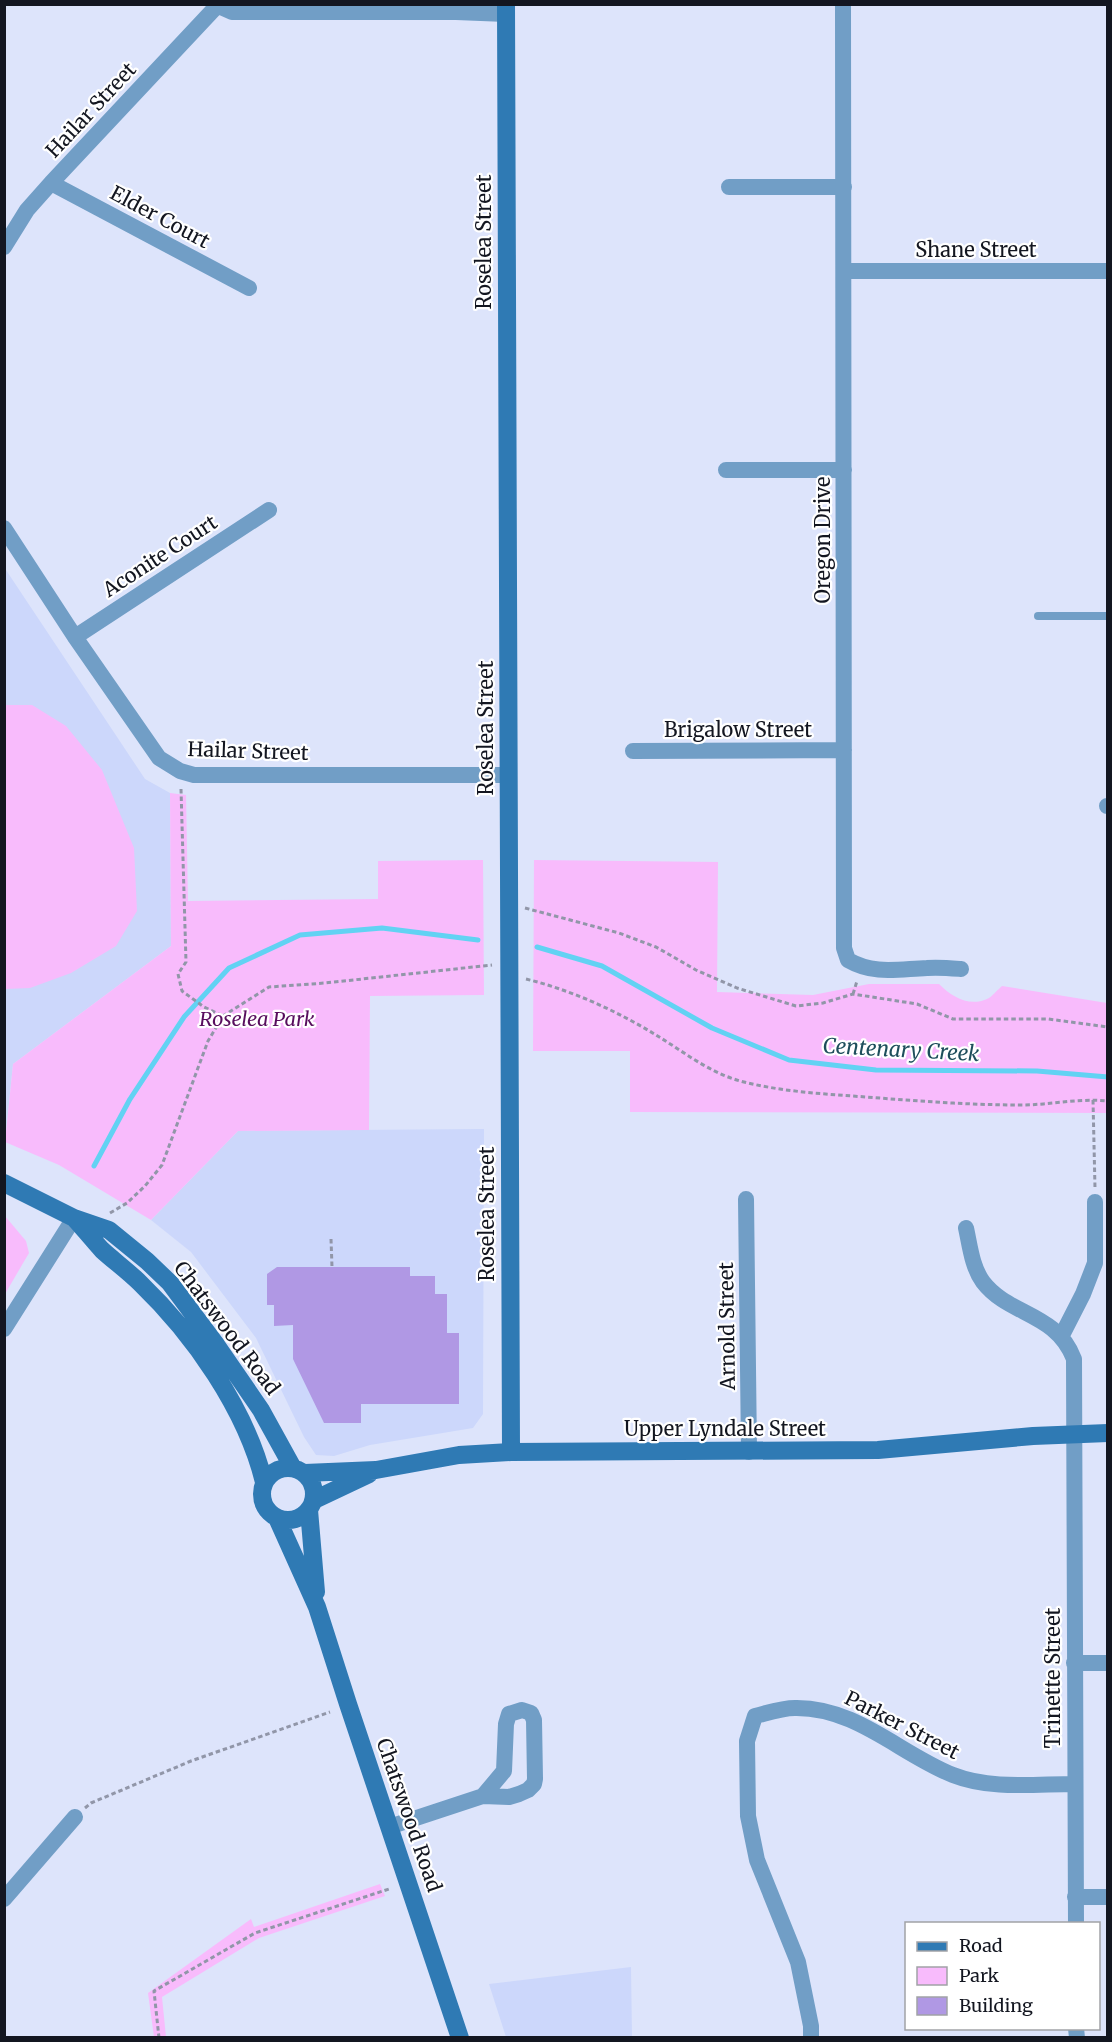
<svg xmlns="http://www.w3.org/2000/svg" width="1112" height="2042" viewBox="0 0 1112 2042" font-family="Merriweather,serif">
  <rect width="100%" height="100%" fill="#dde4fb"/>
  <path fill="#ccd7fb" d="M 4,567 L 145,779 L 170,793 L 171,946 L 13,1064 L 5,1142 Z
    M 484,1129 L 483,1414 L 473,1428 L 370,1445 L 334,1456 L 316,1455 L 304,1437 L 256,1338 L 191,1252 L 151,1220 L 238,1131 Z
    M 631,1967 L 632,2037 L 506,2037 L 489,1984 Z"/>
  <path fill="#f8bbfc" d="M 4,705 L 32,705 L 66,726 L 102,770 L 134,848 L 137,911 L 116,946 L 71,973 L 30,988 L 5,989 Z
    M 170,793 L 186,795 L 188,901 L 378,899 L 378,861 L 483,860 L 484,995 L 370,996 L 369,1130 L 238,1131 L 151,1220 L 59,1165 L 5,1142 L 13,1064 L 171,946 Z
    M 534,860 L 718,862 L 717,992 L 813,995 L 869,984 L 939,984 C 952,997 969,1007 987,999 C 992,997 997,990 1002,986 L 1107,1003 L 1107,1113 L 630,1112 L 630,1051 L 533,1051 Z
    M 5,1216 L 26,1241 L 29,1253 L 5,1294 Z
    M 380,1884 L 385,1896 L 259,1938 L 162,1997 L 166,2037 L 154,2037 L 148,1993 L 251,1919 L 254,1927 Z"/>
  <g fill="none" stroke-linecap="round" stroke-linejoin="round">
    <path stroke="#62d2f3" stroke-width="5" d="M 537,947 L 602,966 L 712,1028 L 789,1060 L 876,1070 L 1037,1071 L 1108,1077
      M 94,1166 L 130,1099 L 184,1017 L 229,968 L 300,935 L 382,928 L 478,940"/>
  </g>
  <path fill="#b098e4" d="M 277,1267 L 410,1267 L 410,1276 L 435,1276 L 435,1294 L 447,1294 L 447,1333 L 459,1333 L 459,1404 L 361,1404 L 361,1423 L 324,1423 L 293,1359 L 293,1325 L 274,1326 L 274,1305 L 267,1305 L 267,1274 Z"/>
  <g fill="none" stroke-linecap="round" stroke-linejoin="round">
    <path stroke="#9196a8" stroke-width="3" stroke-dasharray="4.5 3" stroke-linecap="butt" d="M 181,789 L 186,962 L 178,974 L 182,991 L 204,1007 L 223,1016
      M 525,908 L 619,933 L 656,947 L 696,970 L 737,988 L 796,1006 L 823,1003 L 853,994 L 917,1004 L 953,1019 L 1048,1019 L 1108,1027
      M 526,979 C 571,990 617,1011 656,1035 C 684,1052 711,1074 744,1082 C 784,1092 825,1094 866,1097 C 918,1101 969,1105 1021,1105 C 1050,1105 1078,1098 1108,1101
      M 853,994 L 857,981
      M 1093,1100 L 1095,1188
      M 110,1213 L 127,1203 L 145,1186 L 162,1165 L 208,1041 L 223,1016 L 269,987 L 325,983 L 492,965
      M 331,1239 L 332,1267
      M 85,1808 L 91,1803 L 191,1761 L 330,1712
      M 159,2038 L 154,1991 L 255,1933 L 389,1889"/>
    <path stroke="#719ec6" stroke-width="8" d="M 1038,616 L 1108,616"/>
    <path stroke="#719ec6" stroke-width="16" d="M 214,4 L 232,12 L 456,12 L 506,14
      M 843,4 L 844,948 L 848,960 C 874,975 898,969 927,968 C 938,967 949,968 961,969
      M 51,183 L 249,288
      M 729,187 L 844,187
      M 4,247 L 27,210 L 51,183 L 216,7
      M 844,271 L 1108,271
      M 726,470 L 844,470
      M 4,528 L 75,637 L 159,758 L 180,771 L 194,775 L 509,775
      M 75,637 L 269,510
      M 633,751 L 844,750
      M 1107,806 L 1108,806
      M 746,1199 L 749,1452
      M 966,1228 C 970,1246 972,1267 983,1282 C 1009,1316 1056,1312 1074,1359 L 1076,1924
      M 4,1329 L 74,1218
      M 1061,1337 L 1083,1294 L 1095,1263 L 1095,1202
      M 1074,1663 L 1108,1663
      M 389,1827 L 483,1796 L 509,1797 L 519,1794 L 528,1790 L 534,1784 L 535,1779 L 534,1720 L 531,1713 L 522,1710 L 509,1714 L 506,1724 L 504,1771 L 483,1796
      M 1075,1897 L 1108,1897
      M 4,1899 L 75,1817
      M 1076,2028 L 1077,2038
      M 811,2038 L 811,2026 L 798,1962 L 757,1860 L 748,1816 L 747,1741 L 755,1716 C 767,1713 782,1708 795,1708 C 856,1707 900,1754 953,1775 C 991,1790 1035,1784 1075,1784"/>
    <path stroke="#2f7ab4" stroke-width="18" d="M 506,4 L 511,1452
      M 4,1183 L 74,1218 L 109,1230 L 147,1261 L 170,1283 L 217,1346 L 261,1410 L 293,1468
      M 75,1219 C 84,1229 93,1240 102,1250 C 114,1261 128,1271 140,1283 C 194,1335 246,1409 264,1482
      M262 1494a26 26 0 1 1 52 0a26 26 0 1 1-52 0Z
      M 305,1473 L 376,1470 L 459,1455 L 511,1452 L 878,1450 L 1033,1436 L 1108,1433
      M 314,1500 L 369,1474
      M 309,1510 L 316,1592
      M 277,1518 L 317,1607 L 348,1704 L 460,2038"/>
  </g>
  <g text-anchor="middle" stroke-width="4.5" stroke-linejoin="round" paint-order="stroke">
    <g font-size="20" fill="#131620" stroke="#fff">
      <text transform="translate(91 110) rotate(-47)" y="7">Hailar Street</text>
      <text transform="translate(160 217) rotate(28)" y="7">Elder Court</text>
      <text transform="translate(484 242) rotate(-90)" y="7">Roselea Street</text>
      <text x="976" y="257">Shane Street</text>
      <text transform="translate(823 540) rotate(-90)" y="7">Oregon Drive</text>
      <text transform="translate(160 556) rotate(-33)" y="7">Aconite Court</text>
      <text transform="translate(486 728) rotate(-90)" y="7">Roselea Street</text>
      <text x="738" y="737">Brigalow Street</text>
      <text transform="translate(248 751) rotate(2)" y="7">Hailar Street</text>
      <text transform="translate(487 1214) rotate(-90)" y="7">Roselea Street</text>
      <text transform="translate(727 1326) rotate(-91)" y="7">Arnold Street</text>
      <text transform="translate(227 1328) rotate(53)" y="7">Chatswood Road</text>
      <text x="725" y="1436">Upper Lyndale Street</text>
      <text transform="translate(1053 1678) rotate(-90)" y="7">Trinette Street</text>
      <text transform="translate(902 1725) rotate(27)" y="7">Parker Street</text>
      <text transform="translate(409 1815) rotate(71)" y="7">Chatswood Road</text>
    </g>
    <g font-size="20" font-style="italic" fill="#580e5e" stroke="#fff">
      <text x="257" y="1026">Roselea Park</text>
    </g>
    <g font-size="21" font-style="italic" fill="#1e4e5c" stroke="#fff">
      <text transform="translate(901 1050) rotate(3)" y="7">Centenary Creek</text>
    </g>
  </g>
  <rect width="1112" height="2042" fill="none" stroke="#131620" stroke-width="12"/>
  <rect x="905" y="1922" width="195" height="108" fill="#ffffff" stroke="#a1a2a6" stroke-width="1.5"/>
  <rect x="917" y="1942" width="30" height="9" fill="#2f7ab4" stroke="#a1a2a6" stroke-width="1.5"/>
  <text x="959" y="1952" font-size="18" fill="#131620">Road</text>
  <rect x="917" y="1967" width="30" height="18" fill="#f8bbfc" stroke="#a1a2a6" stroke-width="1.5"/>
  <text x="959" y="1982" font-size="18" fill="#131620">Park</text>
  <rect x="917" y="1997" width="30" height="18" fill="#b098e4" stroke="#a1a2a6" stroke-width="1.5"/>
  <text x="959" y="2012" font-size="18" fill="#131620">Building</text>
</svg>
